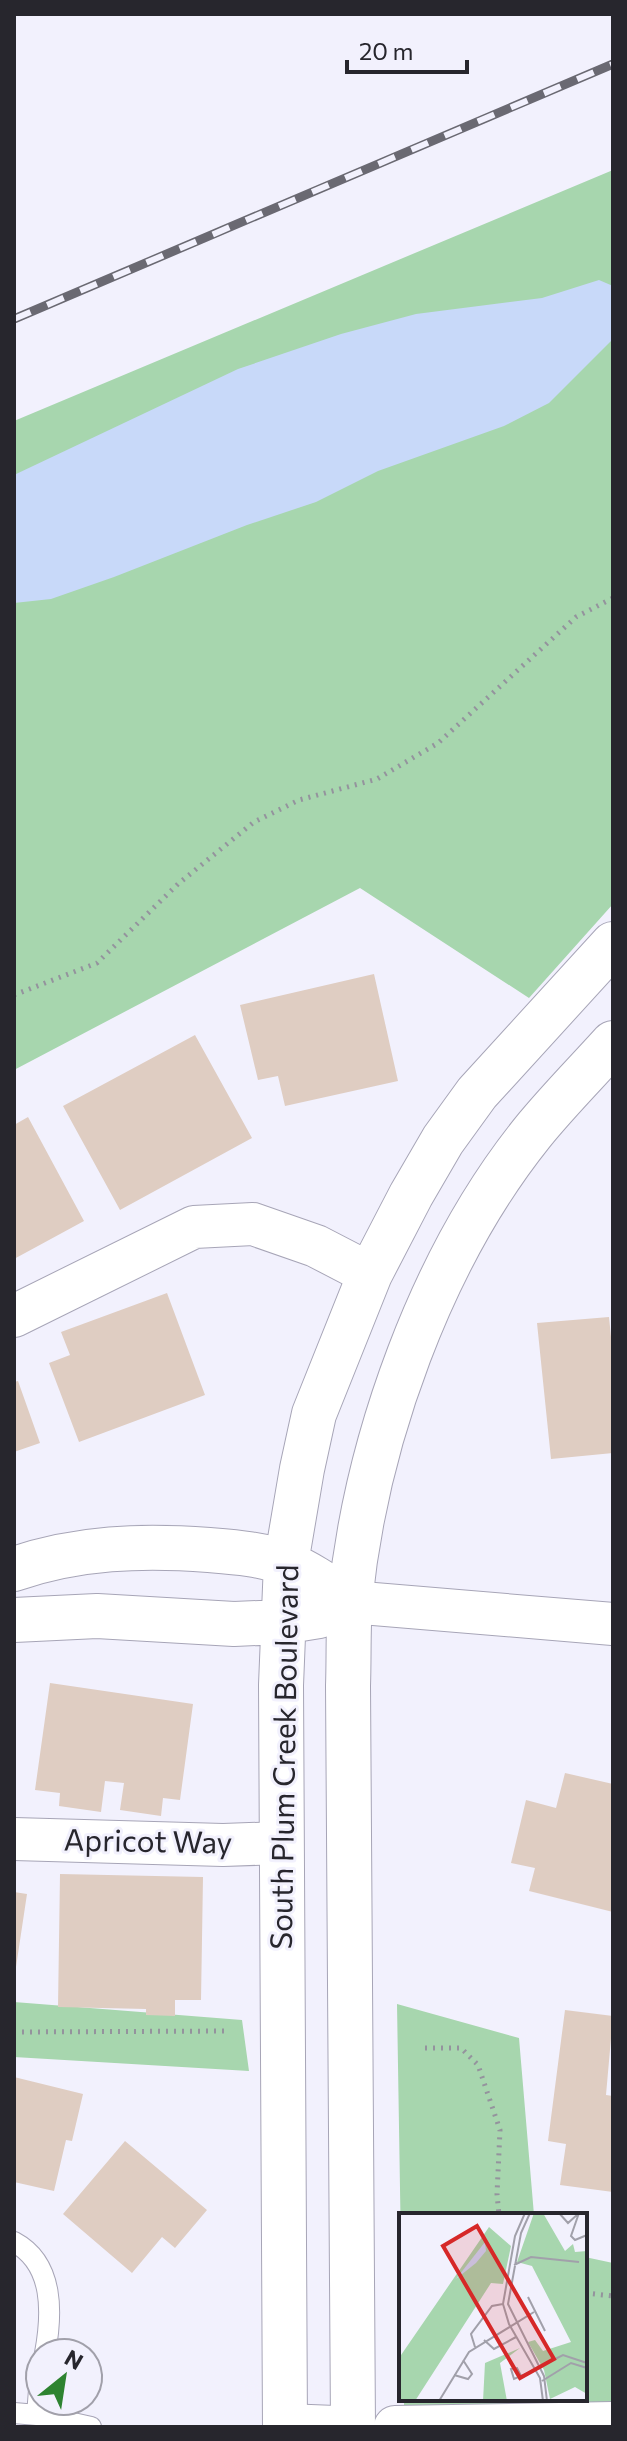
<svg xmlns="http://www.w3.org/2000/svg" width="627" height="2441" viewBox="0 0 627 2441" font-family="Commissioner,sans-serif">
  <rect width="100%" height="100%" fill="#f2f1fd"/>
  <path fill="#a7d6ae" d="M 613,170 L 613,904 L 529,998 L 360,888 L 14,1070 L 14,421 Z
    M 14,2002 L 242,2020 L 249,2071 L 14,2057 Z
    M 397,2004 L 519,2038 L 534,2215 L 401,2215 L 401,2250 Z
    M 585,2257 L 613,2263 L 613,2427 L 404,2427 L 404,2399 L 585,2399 Z"/>
  <path fill="#c8d9f9" d="M 599,280 L 613,286 L 613,339 L 549,403 L 504,426 L 378,471 L 316,502 L 247,525 L 114,577 L 51,599 L 14,603 L 14,475 L 238,369 L 341,334 L 416,314 L 542,298 Z"/>
  <path fill="#dfcdc2" d="M 374,974 L 398,1081 L 285,1106 L 278,1076 L 258,1080 L 240,1005 Z
    M 195,1035 L 252,1138 L 120,1210 L 63,1106 Z
    M 28,1117 L 84,1221 L 14,1259 L 14,1125 Z
    M 167,1293 L 205,1395 L 79,1442 L 49,1363 L 70,1355 L 61,1332 Z
    M 609,1317 L 613,1357 L 613,1453 L 551,1459 L 537,1323 Z
    M 18,1381 L 40,1443 L 14,1452 L 14,1382 Z
    M 50,1683 L 193,1704 L 180,1800 L 163,1798 L 161,1816 L 120,1810 L 124,1783 L 105,1781 L 101,1812 L 59,1806 L 60,1793 L 35,1790 Z
    M 565,1773 L 613,1784 L 613,1912 L 529,1891 L 535,1868 L 511,1863 L 526,1800 L 556,1808 Z
    M 60,1874 L 203,1877 L 201,2000 L 175,2000 L 175,2016 L 146,2015 L 146,2009 L 58,2007 Z
    M 14,1892 L 27,1894 L 16,1967 L 14,1967 Z
    M 565,2010 L 613,2016 L 606,2095 L 613,2096 L 613,2192 L 560,2185 L 566,2144 L 548,2141 Z
    M 14,2077 L 83,2094 L 72,2141 L 66,2140 L 54,2191 L 14,2182 Z
    M 125,2141 L 207,2210 L 175,2248 L 162,2237 L 132,2273 L 63,2214 Z"/>
  <g fill="none" stroke-linecap="round" stroke-linejoin="round">
    <g stroke="#a7a5b7" stroke-width="22">
      <path id="service" d="M 14,2242 C 55,2264 52,2315 45,2353
        M 14,2413 L 37,2415 L 91,2427
        M 37,2415 L 40,2377"/>
    </g>
    <g stroke="#a7a5b7" stroke-width="44">
      <path id="minor" d="M 14,1316 L 194,1227 L 253,1224 L 316,1246 L 370,1274
        M 350,1602 L 613,1624
        M 14,1839 L 223,1845 L 281,1843
        M 285,2425 L 335,2427
        M 395,2427 L 613,2423"/>
    </g>
    <g stroke="#a7a5b7" stroke-width="46">
      <path id="tertiary" d="M 14,1569 C 78,1547 142,1545 209,1550 C 234,1552 263,1554 287,1564 C 310,1573 330,1588 350,1602
        M 14,1620 L 97,1616 L 234,1624 L 282,1622 L 319,1616 L 350,1602
        M 285,2427 L 281,1685 L 286,1563 L 302,1469 L 314,1414 L 370,1274 L 411,1195 L 443,1140 L 477,1093 L 613,944
        M 353,2427 L 348,1686 C 349,1658 348,1629 350,1601 C 366,1441 431,1259 532,1133 C 557,1102 586,1073 613,1043"/>
    </g>
    <path stroke="#94939d" stroke-width="5" stroke-dasharray="2 6" stroke-linecap="butt" d="M 14,995 L 97,963 L 178,884 L 254,822 L 299,800 L 377,779 L 438,743 L 576,617 L 613,598
      M 14,2032 L 228,2031
      M 425,2048 L 461,2048 L 478,2065 L 500,2130 L 497,2194 L 499,2215
      M 585,2293 L 613,2296"/>
    <use href="#service" stroke="#fff" stroke-width="20"/>
    <use href="#minor" stroke="#fff" stroke-width="42"/>
    <use href="#tertiary" stroke="#fff" stroke-width="44"/>
    <g stroke="#6a6972" stroke-width="9">
      <path id="rail" d="M 14,319 L 613,64"/>
    </g>
    <use href="#rail" stroke="#f2f1fd" stroke-width="6" stroke-dasharray="18" stroke-linecap="butt"/>
  </g>
  <g text-anchor="middle" stroke-width="6" stroke-linejoin="round" paint-order="stroke">
    <g font-size="30" fill="#27262d" stroke="#f2f1fd">
      <text transform="translate(285 1757) rotate(-89)" y="10">South Plum Creek Boulevard</text>
      <text transform="translate(148 1842) rotate(1)" y="10">Apricot Way</text>
    </g>
  </g>
  <g transform="translate(399 2213)">
    <rect width="188" height="188" fill="#f2f1fd"/>
    <path d="M 135,0 L 144,0 L 166,38 L 174,31 L 176,39 L 188,38 L 188,181 L 176,174 L 151,186 L 145,157 L 129,129 L 136,127 L 144,138 L 172,129 L 133,53 L 118,49 ZM 90,14 L 112,33 L 104,71 L 92,70 L 16,188 L 0,188 L 0,145 ZM 121,135 L 101,150 L 108,188 L 84,188 L 86,150 Z" fill="#a7d6ae"/>
    <path d="M 86,29 L 87,38 L 77,50 L 57,66 Z" fill="#c8d9f9"/>
    <path fill="none" stroke="#a1a0aa" stroke-width="2" d="M 126,0 L 116,23 L 104,91 L 110,111 L 141,165 L 144,188M 131,0 L 122,20 L 109,91 L 145,163 L 148,188M 160,0 L 169,10 L 179,1M 180,0 L 172,23 L 176,27 L 188,22M 115,52 L 132,44 L 180,49M 129,84 L 146,118M 85,127 L 95,136 L 117,124M 76,134 L 72,121 L 93,93 L 104,91M 138,155 L 164,142 L 188,150M 55,162 L 69,166 L 73,161 L 64,147M 122,163 L 118,155 L 112,156 L 115,166 L 136,157M 143,168 L 172,150 L 188,155M 40,188 L 70,139 L 135,99"/>
    <path fill="#d62828" fill-opacity="0.15" stroke="#d62828" stroke-width="4" d="M 78,13 L 155,146 L 121,165 L 44,33 Z"/>
    <rect width="188" height="188" fill="none" stroke="#27262d" stroke-width="4"/>
  </g>
  <rect width="627" height="2441" fill="none" stroke="#27262d" stroke-width="32"/>
  <g transform="translate(64 2377) rotate(30)"><circle r="38" fill="#f2f1fd" stroke="#a1a0aa" stroke-width="2"/>
  <path d="M0-6L14 30L0 20L-14 30Z" fill="#2e8330"/>
  <text y="-12" font-size="22" font-weight="bold" text-anchor="middle" fill="#27262d">N</text>
  </g>
  <path d="M347 60v12h120v-12" fill="none" stroke="#27262d" stroke-width="4"/>
  <text x="359" y="60" font-size="24" fill="#27262d" stroke="#f2f1fd" stroke-width="6" paint-order="stroke">20 m</text>
</svg>
